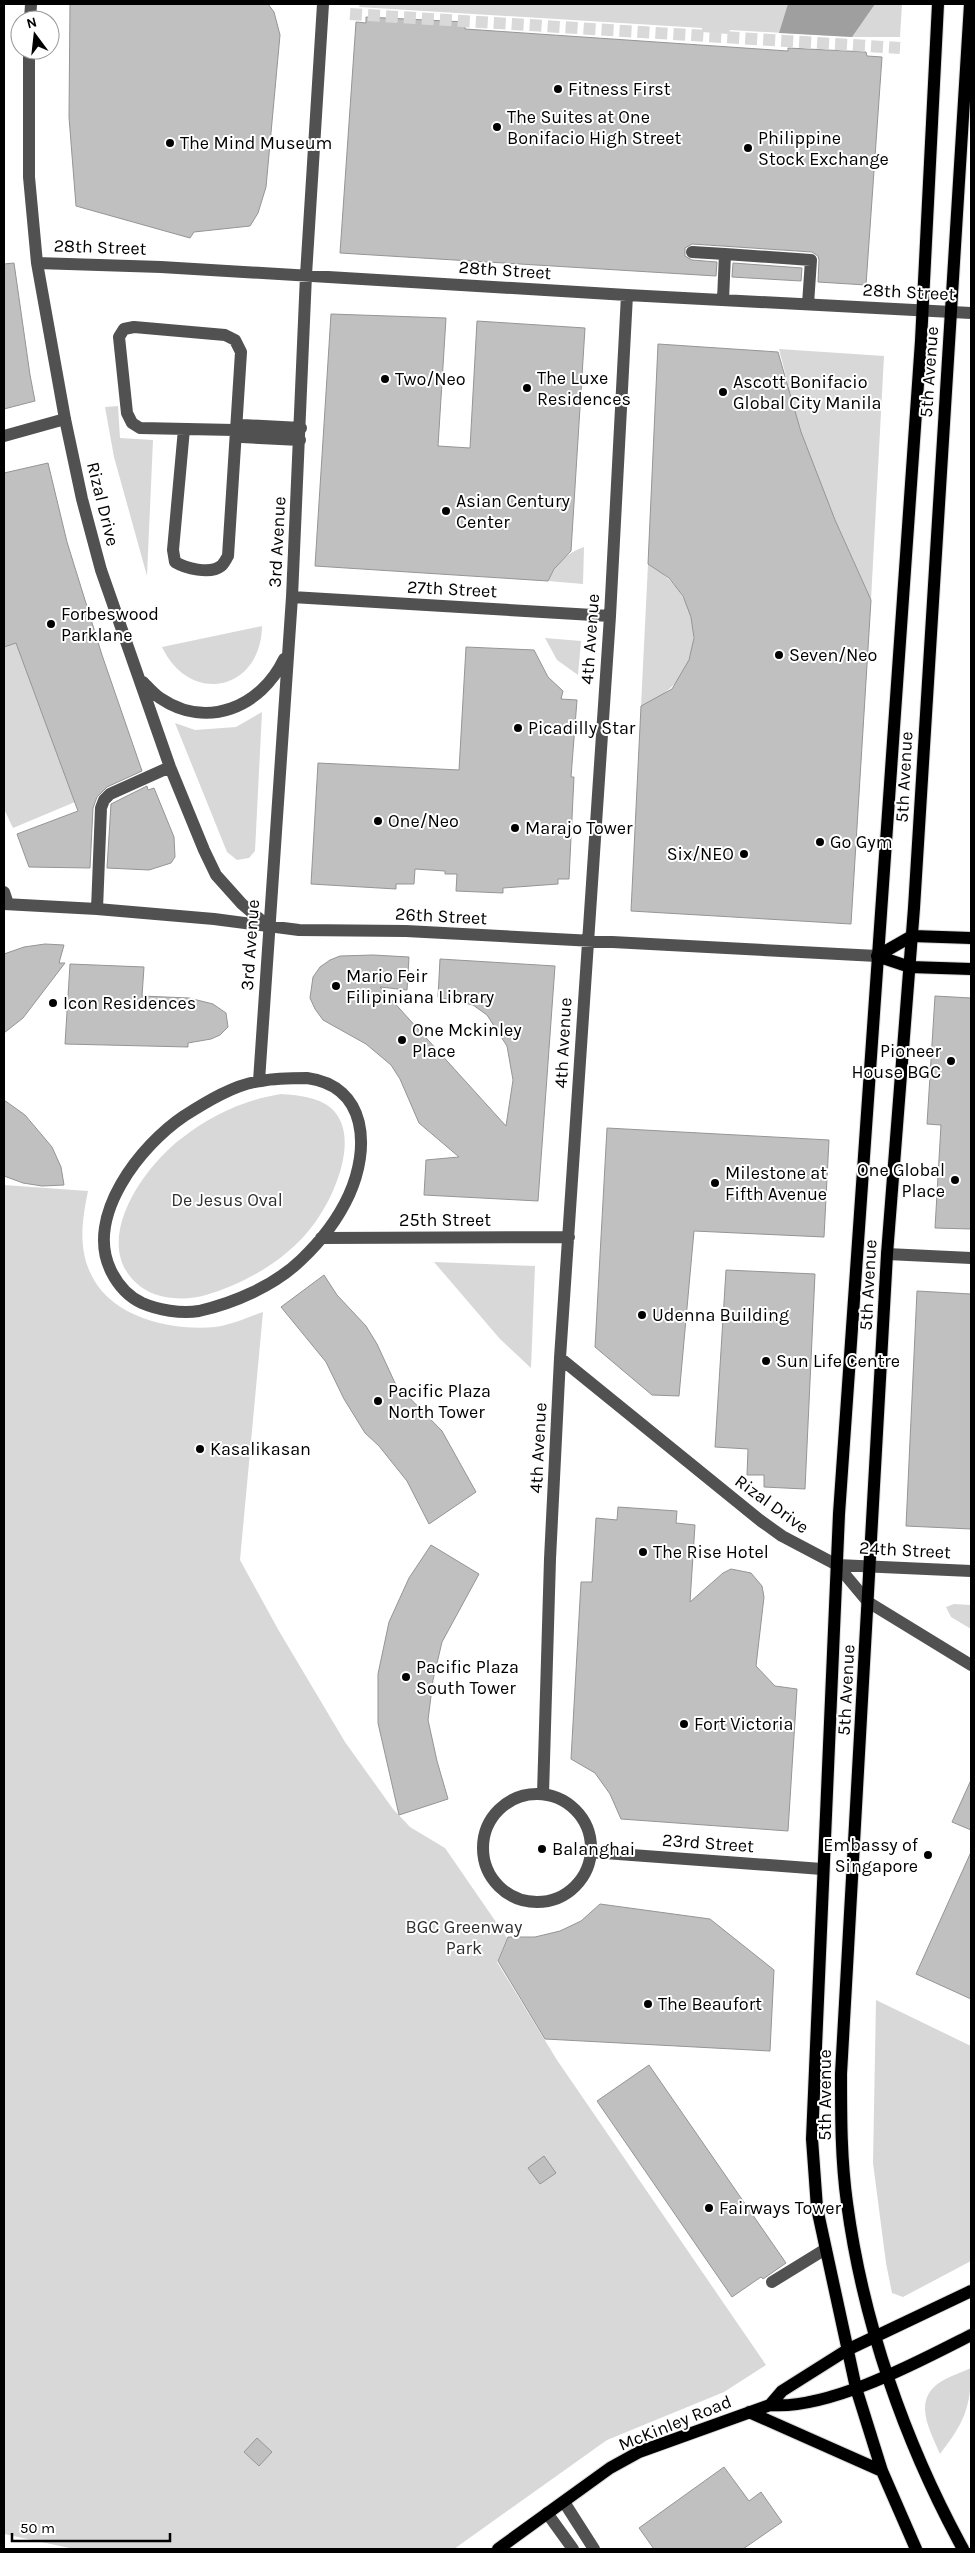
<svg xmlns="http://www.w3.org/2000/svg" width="975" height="2553" viewBox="0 0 975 2553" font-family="Karla,sans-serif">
  <rect width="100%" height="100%" fill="#fff"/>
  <path fill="#d8d8d8" d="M 360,4 L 902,4 L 900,37 L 852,37 L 730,30 L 728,34 L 702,32 L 702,28 L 359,7 Z
    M 779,349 L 884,356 L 871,600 L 835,520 L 800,432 Z
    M 118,406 L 120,438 L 153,440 L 147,576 L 114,457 L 105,407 Z
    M 584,547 L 583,584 L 548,581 C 556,564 566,553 584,547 Z
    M 648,564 C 710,598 709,680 641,706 Z
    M 262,626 C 261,691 190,706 162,647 Z
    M 545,638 L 581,641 L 578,675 L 557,660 Z
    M 16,643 L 75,802 L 13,828 L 4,809 L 4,647 Z
    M 262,712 L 255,851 L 249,858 L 237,860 L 227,852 L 175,723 L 195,730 L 236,727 Z
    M 281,1094 C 297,1095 318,1097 331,1108 C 363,1136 332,1203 310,1229 C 286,1260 244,1284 206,1295 C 186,1301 159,1300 141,1287 C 87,1246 143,1167 182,1138 C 212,1115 244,1100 281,1094 Z
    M 4,1185 L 88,1191 C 83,1216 78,1244 89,1270 C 108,1317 169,1331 215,1327 C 231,1325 248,1317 263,1312 L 240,1560 L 279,1631 L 345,1742 L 393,1809 L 410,1827 L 445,1848 L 507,1938 L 497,1962 L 557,2060 L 766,2365 L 724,2392 L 607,2440 L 454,2549 L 74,2549 L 4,2534 Z
    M 434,1262 L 535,1266 L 531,1368 L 500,1339 Z
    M 954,1604 L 971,1605 L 971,1629 L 951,1617 L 946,1607 Z
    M 876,2000 L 971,2046 L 971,2261 L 903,2297 L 892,2293 L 886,2263 L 873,2163 Z
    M 971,2368 C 971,2408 964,2423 940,2454 C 932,2434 915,2407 933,2388 C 941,2379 960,2373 971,2368 Z"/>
  <path fill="#9f9f9f" d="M 788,4 L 875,4 L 852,37 L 779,33 Z"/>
  <path fill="#c0c0c0" stroke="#959595" d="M 70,4 L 268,4 L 274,12 L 280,35 L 266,187 L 258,213 L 250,226 L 194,232 L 190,238 L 76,206 L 69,117 Z
    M 366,17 L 465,22 L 465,29 L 788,51 L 788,48 L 866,52 L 867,56 L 882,57 L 866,285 L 818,282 L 819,260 L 818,256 L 812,252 L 692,244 L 685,248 L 685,256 L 692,260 L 717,262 L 716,276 L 340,253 L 356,22 L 366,23 Z
    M 14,263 L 30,375 L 35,401 L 4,409 L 4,264 Z
    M 733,263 L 802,268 L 801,281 L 732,277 Z
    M 331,314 L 446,318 L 438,446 L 470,448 L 477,321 L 585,328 L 571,551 L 554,569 L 548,581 L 315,566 Z
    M 658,344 L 778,352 L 801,432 L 835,520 L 871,600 L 851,924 L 631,911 L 641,706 L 672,689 L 689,660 L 694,638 L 691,617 L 683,596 L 669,578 L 648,564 Z
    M 48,463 L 67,542 L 102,655 L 142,771 L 107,787 L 97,797 L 93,808 L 90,868 L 29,867 L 17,834 L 78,811 L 16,643 L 4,647 L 4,473 Z
    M 466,647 L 534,650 L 548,677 L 563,691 L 561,699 L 577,700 L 571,777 L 574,777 L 569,879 L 558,879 L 558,884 L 503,888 L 503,893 L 456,891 L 457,874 L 445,874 L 445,871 L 415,869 L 414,884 L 396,884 L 396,889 L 311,884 L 318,763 L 459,770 Z
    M 147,786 L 148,790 L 154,788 L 174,837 L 175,857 L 171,863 L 149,870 L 107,868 L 111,804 Z
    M 45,944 L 64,945 L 59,963 L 65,963 L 23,1018 L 4,1033 L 4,954 L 24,947 Z
    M 373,955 L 409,957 L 407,990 L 380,987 L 506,1126 L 513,1080 L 507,1046 L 487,1015 L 473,1005 L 438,997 L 440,959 L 555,966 L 538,1201 L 424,1195 L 426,1160 L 459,1157 L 419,1123 L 400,1079 L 391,1065 L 366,1044 L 323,1020 L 315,1009 L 310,998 L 313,977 L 320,967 L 330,960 L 340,956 Z
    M 70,964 L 144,967 L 142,996 L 189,998 L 213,1004 L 226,1013 L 228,1027 L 220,1035 L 211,1039 L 188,1043 L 188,1047 L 65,1044 Z
    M 935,996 L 971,998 L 971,1229 L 935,1228 L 941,1125 L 927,1124 Z
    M 4,1100 L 25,1115 L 52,1147 L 61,1167 L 64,1185 L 42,1186 L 23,1183 L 4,1176 Z
    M 607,1128 L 829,1140 L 824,1237 L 694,1231 L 679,1396 L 652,1395 L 595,1347 Z
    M 726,1270 L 815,1274 L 805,1489 L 764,1487 L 764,1475 L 747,1475 L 748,1449 L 715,1447 Z
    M 324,1275 L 337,1295 L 366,1326 L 377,1344 L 395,1383 L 442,1431 L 476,1492 L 429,1524 L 407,1481 L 379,1446 L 365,1433 L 344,1399 L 326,1362 L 281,1307 Z
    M 917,1291 L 971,1294 L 971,1529 L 906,1526 Z
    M 618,1507 L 677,1511 L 676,1523 L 695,1525 L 690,1602 L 723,1573 L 731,1569 L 751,1573 L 762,1586 L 764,1597 L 756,1666 L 775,1686 L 797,1689 L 788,1831 L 621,1819 L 610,1794 L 595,1773 L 571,1759 L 581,1582 L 592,1582 L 596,1518 L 617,1520 Z
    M 431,1545 L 479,1574 L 442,1642 L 433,1680 L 428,1720 L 437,1761 L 448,1799 L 399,1815 L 378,1723 L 378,1674 L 389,1622 L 409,1578 Z
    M 971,1780 L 971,1830 L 952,1822 Z
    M 971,1852 L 971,1999 L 916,1974 Z
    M 600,1904 L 710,1919 L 774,1970 L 770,2051 L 545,2039 L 498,1961 L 508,1937 L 535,1937 L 560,1931 L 581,1921 Z
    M 649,2065 L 786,2263 L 763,2279 L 761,2277 L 732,2297 L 597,2101 Z
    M 544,2156 L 556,2173 L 540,2184 L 528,2168 Z
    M 257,2438 L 272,2452 L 259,2466 L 244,2452 Z
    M 724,2467 L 749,2501 L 761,2492 L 782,2522 L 743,2549 L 654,2549 L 639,2528 Z"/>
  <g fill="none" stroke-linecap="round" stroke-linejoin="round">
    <path stroke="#d9d9d9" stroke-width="12" stroke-dasharray="12 6" stroke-linecap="butt" d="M 350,14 L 900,48"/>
    <g stroke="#dbdbdb" stroke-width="14">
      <path id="major" d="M 877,956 L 912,936 L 971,938
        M 877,956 L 910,967 L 971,969
        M 770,2405 L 782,2391 L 847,2350 L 971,2291
        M 749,2412 L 882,2471
        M 498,2549 L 610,2468 L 639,2452 L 770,2405 C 829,2410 918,2362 971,2335
        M 916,2549 L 882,2471 L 856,2388 L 817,2208 L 812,2139 L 839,1514 L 921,341 L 938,4
        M 963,2549 C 905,2443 863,2323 847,2203 C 841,2160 841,2117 841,2074 L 887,1254 L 914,908 L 970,4"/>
    </g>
    <path stroke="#515151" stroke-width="12" d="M 30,20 L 31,4
      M 29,50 L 29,177 L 37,263 L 65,419 L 82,499 L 101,570 L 170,767 L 204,850 L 216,875 L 242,904 L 269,927
      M 692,252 L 725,254
      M 37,263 L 161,267 L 627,295 L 971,313
      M 723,300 L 725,254 L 811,260 L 808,304
      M 184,429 L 173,550 L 175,562 C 185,568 210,575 221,566 C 224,564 226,559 228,556 L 241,352 L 235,340 L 225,335 L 134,327 L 124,329 L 119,337 L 127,413 L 132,423 L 140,428 L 234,430 L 242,425 L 301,428
      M 234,430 L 242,437 L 300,440
      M 4,436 L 65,419
      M 292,597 L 610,616
      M 143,682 C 148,687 154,694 160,698 C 207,730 261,707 284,659
      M 4,892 L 8,904
      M 4,904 L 97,909 L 214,919 L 299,930 L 406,931 L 877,956
      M 97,909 L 101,808 L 104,800 L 110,794 L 170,767
      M 307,1078 C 368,1086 370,1149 349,1195 C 338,1219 320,1242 301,1260 C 274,1286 234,1303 199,1311 C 181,1314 158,1310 142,1303 C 127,1296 118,1285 111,1271 C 84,1216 141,1145 184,1116 C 206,1102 235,1084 261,1081 C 276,1078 291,1078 307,1078 Z
      M 259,1081 L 292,597 L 306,275 L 323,4
      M 321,1238 L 569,1237
      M 887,1254 L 971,1258
      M 560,1358 L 761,1521 L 782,1536 L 837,1565 L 868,1602 L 971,1665
      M 837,1565 L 971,1571
      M 543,1794 L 550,1559 L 560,1358 L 610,616 L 627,295
      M483 1848a54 54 0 1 1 108 0a54 54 0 1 1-108 0Z
      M 591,1852 L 822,1869
      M 772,2282 L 824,2250
      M 564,2502 L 594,2549
      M 547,2513 L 573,2549"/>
    <use href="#major" stroke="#000" stroke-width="12"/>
  </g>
  <g fill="#000" stroke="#fff" stroke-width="2">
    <circle cx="558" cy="89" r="5"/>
    <circle cx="497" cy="127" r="5"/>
    <circle cx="170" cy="143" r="5"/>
    <circle cx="748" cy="148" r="5"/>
    <circle cx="385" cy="379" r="5"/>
    <circle cx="527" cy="388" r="5"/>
    <circle cx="723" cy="392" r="5"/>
    <circle cx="446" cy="511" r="5"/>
    <circle cx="51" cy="624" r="5"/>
    <circle cx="779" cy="655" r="5"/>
    <circle cx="518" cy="728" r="5"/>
    <circle cx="378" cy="821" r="5"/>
    <circle cx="515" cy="828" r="5"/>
    <circle cx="820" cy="842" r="5"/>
    <circle cx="744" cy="854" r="5"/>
    <circle cx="336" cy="986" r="5"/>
    <circle cx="53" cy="1003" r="5"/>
    <circle cx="402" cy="1040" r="5"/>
    <circle cx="951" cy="1061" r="5"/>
    <circle cx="955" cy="1180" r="5"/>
    <circle cx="715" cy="1183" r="5"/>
    <circle cx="642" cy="1315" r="5"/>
    <circle cx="766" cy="1361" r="5"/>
    <circle cx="378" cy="1401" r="5"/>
    <circle cx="200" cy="1449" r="5"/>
    <circle cx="643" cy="1552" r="5"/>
    <circle cx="406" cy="1677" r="5"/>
    <circle cx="684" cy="1724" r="5"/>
    <circle cx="542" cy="1849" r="5"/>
    <circle cx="928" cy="1855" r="5"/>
    <circle cx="648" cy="2004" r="5"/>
    <circle cx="709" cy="2208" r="5"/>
  </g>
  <g text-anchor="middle" stroke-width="4" stroke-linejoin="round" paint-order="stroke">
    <g font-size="18" fill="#000" stroke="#fff" text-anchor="start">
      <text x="568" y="95">Fitness First</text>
      <text x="507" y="123">The Suites at One<tspan x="507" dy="21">Bonifacio High Street</tspan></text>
      <text x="758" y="144">Philippine<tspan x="758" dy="21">Stock Exchange</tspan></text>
      <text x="180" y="149">The Mind Museum</text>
      <text x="537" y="384">The Luxe<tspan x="537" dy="21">Residences</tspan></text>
      <text x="395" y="385">Two/Neo</text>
      <text x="733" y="388">Ascott Bonifacio<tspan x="733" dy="21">Global City Manila</tspan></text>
      <text x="456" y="507">Asian Century<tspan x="456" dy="21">Center</tspan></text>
      <text x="61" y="620">Forbeswood<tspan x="61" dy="21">Parklane</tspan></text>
      <text x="789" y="661">Seven/Neo</text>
      <text x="528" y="734">Picadilly Star</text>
      <text x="388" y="827">One/Neo</text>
      <text x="525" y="834">Marajo Tower</text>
      <text x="830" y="848">Go Gym</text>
      <text x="734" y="860" text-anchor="end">Six/NEO</text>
      <text x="346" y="982">Mario Feir<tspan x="346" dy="21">Filipiniana Library</tspan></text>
      <text x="63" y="1009">Icon Residences</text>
      <text x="412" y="1036">One Mckinley<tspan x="412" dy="21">Place</tspan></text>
      <text x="941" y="1057" text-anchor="end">Pioneer<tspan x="941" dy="21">House BGC</tspan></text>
      <text x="945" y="1176" text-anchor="end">One Global<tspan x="945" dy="21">Place</tspan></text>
      <text x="725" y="1179">Milestone at<tspan x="725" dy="21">Fifth Avenue</tspan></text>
      <text x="652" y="1321">Udenna Building</text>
      <text x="776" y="1367">Sun Life Centre</text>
      <text x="388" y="1397">Pacific Plaza<tspan x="388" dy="21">North Tower</tspan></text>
      <text x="210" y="1455">Kasalikasan</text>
      <text x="653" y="1558">The Rise Hotel</text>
      <text x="416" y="1673">Pacific Plaza<tspan x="416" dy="21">South Tower</tspan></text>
      <text x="694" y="1730">Fort Victoria</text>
      <text x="918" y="1851" text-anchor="end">Embassy of<tspan x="918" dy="21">Singapore</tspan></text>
      <text x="552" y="1855">Balanghai</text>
      <text x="658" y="2010">The Beaufort</text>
      <text x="719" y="2214">Fairways Tower</text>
    </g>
    <g font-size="18" fill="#000" stroke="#fff">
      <text transform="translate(100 247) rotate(2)" y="6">28th Street</text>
      <text transform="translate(505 270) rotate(4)" y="6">28th Street</text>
      <text transform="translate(909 292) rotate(3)" y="6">28th Street</text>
      <text transform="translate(929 372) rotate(-86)" y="6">5th Avenue</text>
      <text transform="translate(103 504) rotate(76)" y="6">Rizal Drive</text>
      <text transform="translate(277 542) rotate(-87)" y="6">3rd Avenue</text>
      <text transform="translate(452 589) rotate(3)" y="6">27th Street</text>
      <text transform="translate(590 639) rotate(-86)" y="6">4th Avenue</text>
      <text transform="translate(904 777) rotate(-87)" y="6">5th Avenue</text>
      <text transform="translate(441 916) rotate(3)" y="6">26th Street</text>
      <text transform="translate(250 945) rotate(-86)" y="6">3rd Avenue</text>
      <text transform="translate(563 1043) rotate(-87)" y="6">4th Avenue</text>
      <text x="445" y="1226">25th Street</text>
      <text transform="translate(868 1285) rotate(-87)" y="6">5th Avenue</text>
      <text transform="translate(538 1448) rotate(-87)" y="6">4th Avenue</text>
      <text transform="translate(772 1504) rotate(36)" y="6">Rizal Drive</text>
      <text transform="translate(905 1550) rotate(3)" y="6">24th Street</text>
      <text transform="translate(846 1690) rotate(-87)" y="6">5th Avenue</text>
      <text transform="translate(708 1843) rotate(4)" y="6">23rd Street</text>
      <text transform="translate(825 2095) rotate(-90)" y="6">5th Avenue</text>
      <text transform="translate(675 2423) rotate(-22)" y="6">McKinley Road</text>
    </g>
    <g font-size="18" fill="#2f2f2f" stroke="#fff">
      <text x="227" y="1206">De Jesus Oval</text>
      <text x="464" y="1933">BGC Greenway<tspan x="464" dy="21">Park</tspan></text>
    </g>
  </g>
  <rect width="975" height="2553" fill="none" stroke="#000000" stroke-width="10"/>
  <g transform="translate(35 35) rotate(345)"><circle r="24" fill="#ffffff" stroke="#999999"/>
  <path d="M0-4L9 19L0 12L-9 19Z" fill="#000000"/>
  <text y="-8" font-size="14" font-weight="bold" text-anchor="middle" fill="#000000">N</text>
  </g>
  <path d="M12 2533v8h158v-8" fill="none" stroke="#000000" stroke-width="2.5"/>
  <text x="20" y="2533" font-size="15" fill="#000000" stroke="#ffffff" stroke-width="4" paint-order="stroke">50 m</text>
</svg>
